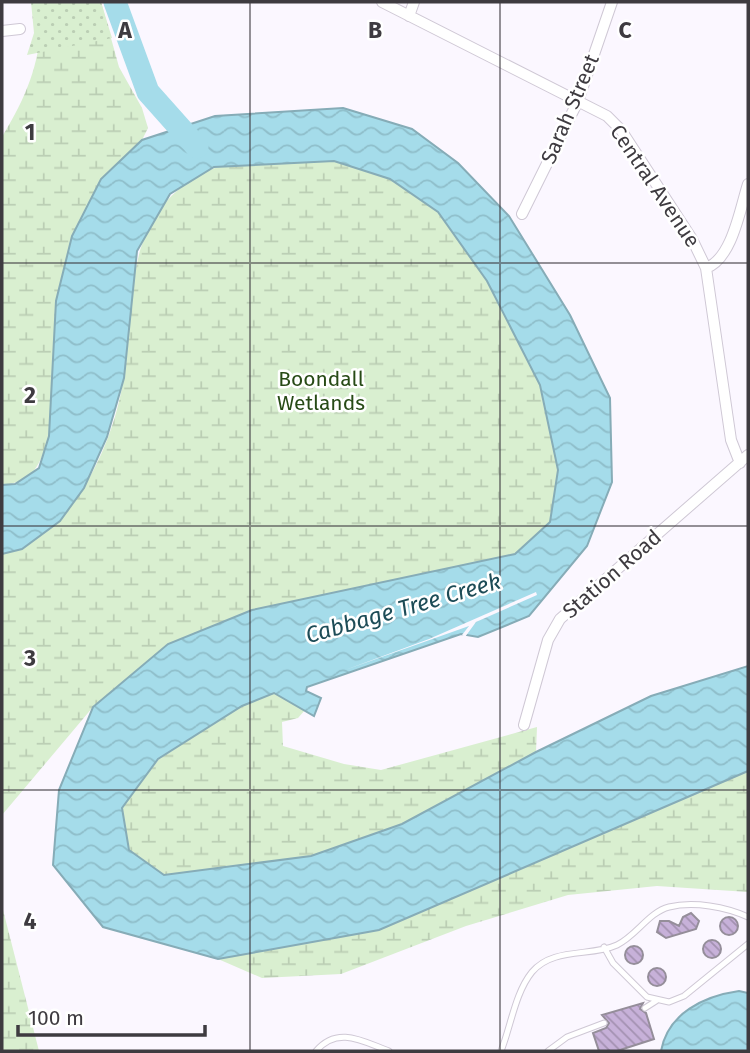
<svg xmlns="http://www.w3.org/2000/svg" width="750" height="1053" viewBox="0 0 750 1053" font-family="'Fira Sans',sans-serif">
  <defs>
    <pattern id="wetland-marsh" width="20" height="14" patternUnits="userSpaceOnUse" patternTransform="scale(1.75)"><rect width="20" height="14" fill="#d9efd0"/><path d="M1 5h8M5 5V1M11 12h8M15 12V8" fill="none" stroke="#bbceb4"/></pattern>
    <pattern id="park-dots" width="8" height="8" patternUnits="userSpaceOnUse" patternTransform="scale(1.75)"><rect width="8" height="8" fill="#d9efd0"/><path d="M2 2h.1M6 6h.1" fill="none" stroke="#bbceb4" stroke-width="1.8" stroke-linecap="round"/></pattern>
    <pattern id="water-waves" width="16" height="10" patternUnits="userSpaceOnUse" patternTransform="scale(1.75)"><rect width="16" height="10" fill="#a5dcea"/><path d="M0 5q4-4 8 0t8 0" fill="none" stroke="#8fbeca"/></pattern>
    <pattern id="building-back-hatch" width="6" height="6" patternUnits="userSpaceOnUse" patternTransform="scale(1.75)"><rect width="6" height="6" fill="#c7b1d9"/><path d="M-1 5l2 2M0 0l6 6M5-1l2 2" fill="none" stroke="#a391b1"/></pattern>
  </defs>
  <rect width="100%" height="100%" fill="#fbf7ff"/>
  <path fill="url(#wetland-marsh)" d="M 101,2 L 119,67 L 142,108 L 148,128 L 142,140 L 101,179 L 49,436 C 40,464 35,482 2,485 L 2,137 C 28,93 37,70 43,18 Z
    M 334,160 L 390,179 L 438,212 L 487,281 L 540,385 L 558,470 L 550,522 L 515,554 L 252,610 L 168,644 L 93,707 L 2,815 L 2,554 C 72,537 115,443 124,375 C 135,295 122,209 212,169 C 227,162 311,162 334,160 Z
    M 274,693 L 305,710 L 298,718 L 282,722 L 283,746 L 344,764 L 381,770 L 537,727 L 536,752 L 402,824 L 311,856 L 164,875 L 129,850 L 122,808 L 159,759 L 242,706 Z
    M 748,771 L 748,892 L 657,886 L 568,895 L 466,926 L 341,974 L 262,978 L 218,959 L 379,930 Z
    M 2,906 L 39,1051 L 2,1051 Z"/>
  <path fill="url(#park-dots)" d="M 31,2 L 101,2 L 112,38 L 27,55 L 34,33 Z"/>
  <path fill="url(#water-waves)" stroke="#86acb7" stroke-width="2" d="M 343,108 L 412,129 L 458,163 L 509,216 L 570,315 L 610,398 L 612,482 L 587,546 L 529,616 L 478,637 L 461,634 L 307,687 L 306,691 L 321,698 L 314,716 L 274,693 L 242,706 L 158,759 L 122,808 L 129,850 L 164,875 L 311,856 L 402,824 L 536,752 L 651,696 L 748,666 L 748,771 L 379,930 L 218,959 L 103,927 L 53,865 L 59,790 L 93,707 L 168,644 L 252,610 L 515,554 L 550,522 L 558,470 L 540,385 L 487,281 L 438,212 L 390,179 L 334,161 L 214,167 L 170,194 L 137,251 L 124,378 L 107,437 L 84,488 L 60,521 L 22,549 L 2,554 L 2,485 L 15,484 L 39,468 L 49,436 L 56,301 L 72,236 L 101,179 L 142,140 L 215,116 Z
    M 739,991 L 748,993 L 748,1051 L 661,1051 C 668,1013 704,996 739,991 Z"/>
  <path fill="#fbf7ff" d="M 536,592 L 537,595 L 476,622 L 465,637 L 462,635 L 469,626 L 345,670 L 429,639 Z"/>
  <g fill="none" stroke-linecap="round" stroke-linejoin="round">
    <path stroke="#a5dcea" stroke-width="23" d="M 115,2 L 148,92 L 197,147"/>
  </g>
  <path fill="url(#building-back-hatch)" stroke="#958e9a" stroke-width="2" d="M 691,913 L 699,921 L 696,929 L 666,938 L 657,932 L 660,921 L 669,921 L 679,926 L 683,917 Z
    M720 926a9 9 0 1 1 18 0a9 9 0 1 1-18 0Z
    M703 949a9 9 0 1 1 18 0a9 9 0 1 1-18 0Z
    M625 955a9 9 0 1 1 18 0a9 9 0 1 1-18 0Z
    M648 977a9 9 0 1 1 18 0a9 9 0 1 1-18 0Z
    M 643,1003 L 640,1009 L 646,1013 L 654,1039 L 617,1051 L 599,1051 L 593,1033 L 606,1028 L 609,1023 L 602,1015 Z"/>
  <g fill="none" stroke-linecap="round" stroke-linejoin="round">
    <g stroke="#cfc8d5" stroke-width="7">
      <path id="service" d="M 604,947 L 613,963 L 647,997 L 669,1002 L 684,996 L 748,944
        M 645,1008 L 656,1001
        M 316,1051 C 338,1025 364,1042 389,1051
        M 501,1051 C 511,1026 515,993 532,972 C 553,947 591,957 617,945 C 636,936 649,912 669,907 C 694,901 726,907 748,917
        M 548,1051 L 567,1037 L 604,1023"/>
    </g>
    <g stroke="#cfc8d5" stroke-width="12">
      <path id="minor" d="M 382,2 L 607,116 L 621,130 L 692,239 L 706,268 L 731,440 L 740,463
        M 409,16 L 414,2
        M 2,31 L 20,29
        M 522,214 L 578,101 L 612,2
        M 706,268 C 732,259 740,209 748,184
        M 524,725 L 548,640 L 560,619 L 748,455"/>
    </g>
    <use href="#service" stroke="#fff" stroke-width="5"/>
    <use href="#minor" stroke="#fff" stroke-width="10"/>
  </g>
  <path fill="none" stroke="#3e3b40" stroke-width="2" stroke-opacity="0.55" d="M 250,2 L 250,1051M 500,2 L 500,1051M 2,263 L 748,263M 2,526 L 748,526M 2,790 L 748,790"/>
  <g text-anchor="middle" stroke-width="5" stroke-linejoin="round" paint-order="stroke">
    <g font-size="21" fill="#3e3b40" stroke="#fff">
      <text transform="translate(570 109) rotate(-67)" y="7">Sarah Street</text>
      <text transform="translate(655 186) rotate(56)" y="7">Central Avenue</text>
      <text transform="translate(612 574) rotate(-41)" y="7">Station Road</text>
    </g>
    <g font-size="21" fill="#274a16" stroke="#fff">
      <text x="321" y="386">Boondall<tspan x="321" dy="24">Wetlands</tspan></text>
    </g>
    <g font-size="23" font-style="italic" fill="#1d4c57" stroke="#fff">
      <text transform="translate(403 608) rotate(-16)" y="8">Cabbage Tree Creek</text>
    </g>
  </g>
  <g font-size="23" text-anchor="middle" font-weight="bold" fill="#3e3b40" stroke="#fff" stroke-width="5" stroke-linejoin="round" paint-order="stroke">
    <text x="125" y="38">A</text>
    <text x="375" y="38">B</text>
    <text x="625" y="38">C</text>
    <text x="30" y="140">1</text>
    <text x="30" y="403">2</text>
    <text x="30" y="666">3</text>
    <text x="30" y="929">4</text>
  </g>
  <rect width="750" height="1053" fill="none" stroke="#3e3b40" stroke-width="7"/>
  <path d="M18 1025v10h187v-10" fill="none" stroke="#3e3b40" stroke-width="3.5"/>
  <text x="28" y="1025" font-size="21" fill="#3e3b40" stroke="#ffffff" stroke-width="5" paint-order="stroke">100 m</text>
</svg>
